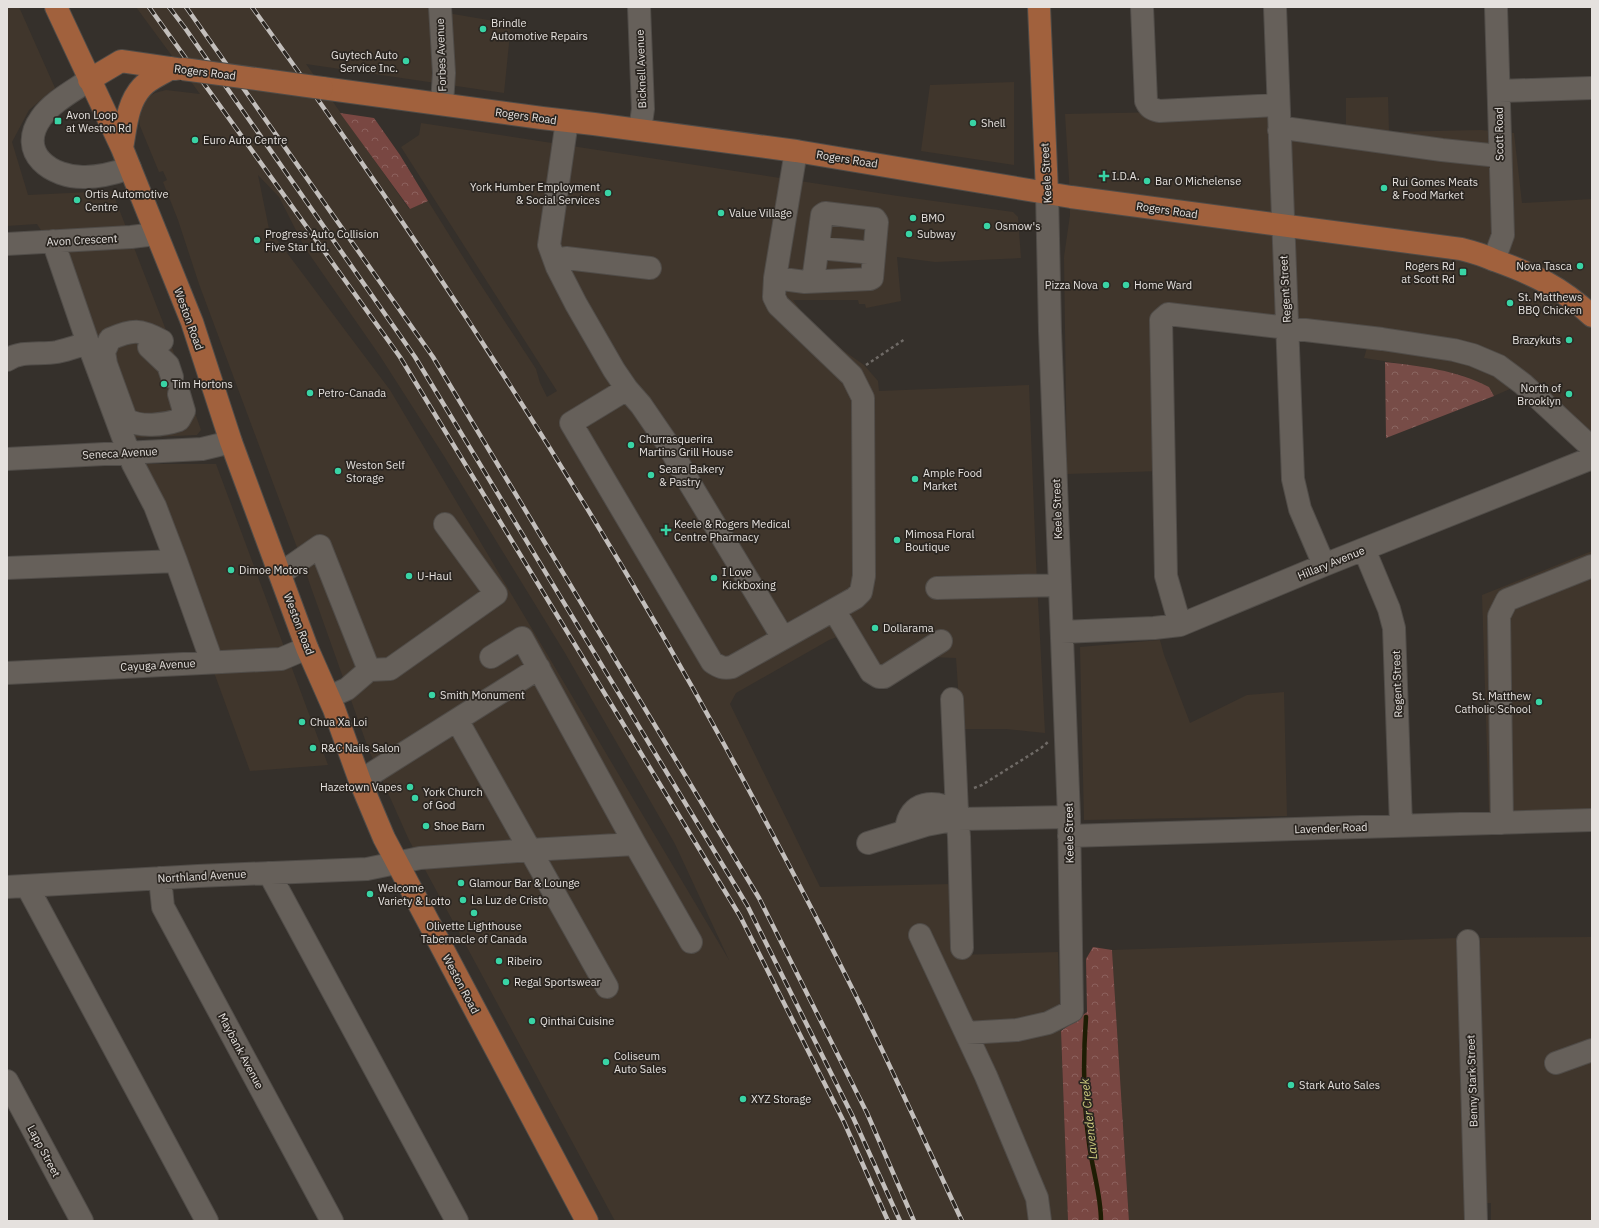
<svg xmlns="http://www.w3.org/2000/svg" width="1599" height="1228" viewBox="0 0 1599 1228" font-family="'IBM Plex Sans',sans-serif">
  <defs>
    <pattern id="forest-crowns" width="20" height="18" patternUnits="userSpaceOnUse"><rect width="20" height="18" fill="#794742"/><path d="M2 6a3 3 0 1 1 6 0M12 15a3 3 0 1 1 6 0" fill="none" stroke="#8c615d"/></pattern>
    <pattern id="park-crowns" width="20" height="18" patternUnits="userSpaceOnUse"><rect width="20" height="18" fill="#774c47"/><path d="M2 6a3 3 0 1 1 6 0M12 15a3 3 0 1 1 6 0" fill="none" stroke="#8a6661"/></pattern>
  </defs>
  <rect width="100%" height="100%" fill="#35302b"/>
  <path fill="#40362c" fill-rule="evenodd" d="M 7,7 L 19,7 L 55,88 L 29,110 L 12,142 L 28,195 L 112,191 L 164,325 L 201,430 L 197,435 L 127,438 L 55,252 L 37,224 L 7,226 Z
    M 136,7 L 429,7 L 430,10 L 511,24 L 504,93 L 306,64 L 409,209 L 428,201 L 473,273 L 536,369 L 540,383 L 547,397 L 557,391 L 401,147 L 419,135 L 421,123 L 898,196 L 1013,212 L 1018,217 L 1021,258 L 935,262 L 897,257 L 901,301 L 866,308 L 865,304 L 859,304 L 858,300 L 793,300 L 805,316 L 844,351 L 864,365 L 878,381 L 879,391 L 1029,385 L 1036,562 L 1045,733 L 1006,729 L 958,729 L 958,687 L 956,658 L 930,657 L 886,685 L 842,635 L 829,640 L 736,693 L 730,704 L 820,887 L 952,884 L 957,955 L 1058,952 L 1068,1221 L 615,1221 L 409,840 L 368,748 L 295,542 L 199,284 L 178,220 L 163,182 L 167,180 L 163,171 L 159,172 L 140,126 L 139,118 L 143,103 L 148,97 L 155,93 L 166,90 L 200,94 ZM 258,175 L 279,197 L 305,248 L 380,356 L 444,456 L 565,653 L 675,844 L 729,960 L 390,390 L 269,229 Z
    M 1014,82 L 1014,165 L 921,151 L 930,85 Z
    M 1388,97 L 1389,132 L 1481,130 L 1514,133 L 1522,203 L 1592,199 L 1592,441 L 1519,385 L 1494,396 L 1489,387 L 1461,375 L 1423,367 L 1364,358 L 1368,344 L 1167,313 L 1161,471 L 1067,474 L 1064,257 L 1070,215 L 1069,178 L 1065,114 L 1268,110 L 1269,124 L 1346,131 L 1346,98 Z
    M 138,464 L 216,464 L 328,765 L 250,771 Z
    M 1592,551 L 1592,809 L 1489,812 L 1482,595 Z
    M 1160,640 L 1164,655 L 1190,723 L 1247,695 L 1284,692 L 1287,816 L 1084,820 L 1080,647 Z
    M 1592,937 L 1592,1221 L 1491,1221 L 1491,1203 L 1486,1203 L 1480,938 Z
    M 1458,938 L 1465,1221 L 1129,1221 L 1112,950 Z"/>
  <path fill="url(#forest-crowns)" d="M 340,113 L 374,118 L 400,155 L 428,201 L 410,209 Z
    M 1093,947 L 1112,950 L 1129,1221 L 1068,1221 L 1061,1031 L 1087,1012 L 1086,959 Z"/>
  <path fill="url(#park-crowns)" d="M 1385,362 C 1420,366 1457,370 1489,387 L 1494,396 L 1386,438 Z"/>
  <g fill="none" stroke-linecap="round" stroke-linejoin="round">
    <path stroke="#1e1d04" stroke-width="4.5" d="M 1086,1017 C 1083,1059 1083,1101 1089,1143 C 1092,1169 1101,1194 1101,1221"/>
    <g stroke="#504c48" stroke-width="24">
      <path id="minor" d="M 440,7 L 444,73 L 442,104
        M 639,7 L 643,109 L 640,130
        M 1142,7 L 1146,101 C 1149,108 1152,109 1159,111 L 1278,105
        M 1275,7 L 1293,479 L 1300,509 L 1324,565
        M 89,80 C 73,91 52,102 41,118 C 16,153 52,178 85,177 C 101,177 115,173 130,168
        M 1499,91 L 1592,88
        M 567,121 L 549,245 L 557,267 L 576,304 L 614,370 L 627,389 L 641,405 L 667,443 L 689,482 L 783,638
        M 1279,130 L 1291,129 L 1442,150 L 1499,156
        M 7,244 L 131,237 L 156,234
        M 818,248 L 874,253
        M 555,260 L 566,258 L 650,268
        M 1494,260 L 1503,235 L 1496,7
        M 775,278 L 805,282 L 870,279 L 872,278 L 877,222 L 875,219 L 825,213 L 822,215 L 813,281
        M 162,341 C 140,329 133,329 110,339 L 104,352 L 106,364 L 126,419 C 140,428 164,425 179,420 L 184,411 L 179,394
        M 149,347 L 168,365 L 172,377
        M 7,360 C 22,350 40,355 57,352 C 67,350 78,346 88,343
        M 627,389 L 571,423 L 712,662 C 719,667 724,669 732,667 L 855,598 L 861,592 L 864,576 L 863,398 L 852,376 L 778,305 L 774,297 L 775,278 L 796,151
        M 7,459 L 202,449 L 231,442
        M 1364,549 L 1389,609 L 1394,628 L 1401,825
        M 176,561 L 212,662
        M 7,568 L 176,561 L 155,506 L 133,464 L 88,343 L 53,241
        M 280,574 L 320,546 L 369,670 L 347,689 L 329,697
        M 937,588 L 1060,585
        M 834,610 L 871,672 L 879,677 L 884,677 L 941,641
        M 1180,625 L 1166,576 L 1161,320 L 1168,314 L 1382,339 L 1454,350 L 1473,355 L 1499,366 L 1523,384 L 1592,448
        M 1062,632 L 1154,628 L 1180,625 L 1324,565 L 1592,458
        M 491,657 L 522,638 L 635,844
        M 369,670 L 390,669 L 496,594 L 445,524
        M 7,673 L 281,659 L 307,648
        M 952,699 L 957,812
        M 457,720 L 607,987
        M 360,781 L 539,668
        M 1502,823 L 1499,616 L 1507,600 L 1592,566
        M 906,830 C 909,800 935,799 957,812 L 959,837 L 962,948
        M 1069,836 L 1592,820
        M 868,843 L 926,825 L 958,819 L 1069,817
        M 269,873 L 457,1221
        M 160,878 L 163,907 L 332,1221
        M 27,886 L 207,1221
        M 7,887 L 198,876 L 367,869 L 420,858 L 530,850 L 635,844 L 691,942
        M 920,935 L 986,1076 L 1037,1198 L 1040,1221
        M 1468,941 L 1476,1221
        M 966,1033 L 1017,1030 L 1048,1023 L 1072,1011 L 1069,817 L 1050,331 L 1047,192
        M 1556,1063 L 1592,1050
        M 7,1081 L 82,1221"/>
    </g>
    <g stroke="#504c48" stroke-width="24">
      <path id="major" d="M 56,7 L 122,148 L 192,322 L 231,442 L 307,648 L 334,709 L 360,781 L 384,838 L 587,1221
        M 1039,7 L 1047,192
        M 89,80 L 121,61 L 176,69
        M 322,88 L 542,118 L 594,124 L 796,151 L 1071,197 L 1461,249 C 1473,252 1483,255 1494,260 C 1533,274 1561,287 1592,316
        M 122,148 C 126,127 127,103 142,87 C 149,79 162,74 171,68"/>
    </g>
    <path stroke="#6f6a66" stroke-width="2.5" stroke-dasharray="3 3" stroke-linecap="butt" d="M 866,365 L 905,339
      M 974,788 L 982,785 L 1041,748 L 1048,742"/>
    <use href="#minor" stroke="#66605a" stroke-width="22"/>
    <use href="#major" stroke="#a1613d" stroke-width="22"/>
    <g stroke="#c3bfbc" stroke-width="4.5">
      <path id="rail" d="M 149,7 L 400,357 L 740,916 L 844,1122 L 888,1221
        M 169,7 L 185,28 L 415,357 L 747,905 L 852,1115 L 900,1221
        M 186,7 L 433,357 L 759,898 L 867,1113 L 914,1221
        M 252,7 C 423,244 584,489 725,746 C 768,825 810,904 850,984 C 889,1062 925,1142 962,1221"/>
    </g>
    <use href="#rail" stroke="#2b2621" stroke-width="3" stroke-dasharray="9" stroke-linecap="butt"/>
    <g stroke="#504c48" stroke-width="24" stroke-linecap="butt">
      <path id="major-bridge" d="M 183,69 L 322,88"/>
    </g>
    <use href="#major-bridge" stroke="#a1613d" stroke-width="22"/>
  </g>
  <g fill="#39d4a5" stroke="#2b2621" stroke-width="1.5">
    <circle cx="483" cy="29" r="4"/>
    <circle cx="406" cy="61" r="4"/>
    <rect x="54" y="117" width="8" height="8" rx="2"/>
    <circle cx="973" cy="123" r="4"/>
    <circle cx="195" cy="140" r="4"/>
    <path d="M1102 170h4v4h4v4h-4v4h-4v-4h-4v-4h4z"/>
    <circle cx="1147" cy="181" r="4"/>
    <circle cx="1384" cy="188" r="4"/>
    <circle cx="608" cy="193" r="4"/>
    <circle cx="77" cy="200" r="4"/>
    <circle cx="721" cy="213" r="4"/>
    <circle cx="913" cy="218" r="4"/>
    <circle cx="987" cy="226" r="4"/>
    <circle cx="909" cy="234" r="4"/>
    <circle cx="257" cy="240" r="4"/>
    <circle cx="1580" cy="266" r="4"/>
    <rect x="1459" y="268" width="8" height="8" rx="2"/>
    <circle cx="1106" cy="285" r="4"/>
    <circle cx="1126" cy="285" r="4"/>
    <circle cx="1510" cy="303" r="4"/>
    <circle cx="1569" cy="340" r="4"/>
    <circle cx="164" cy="384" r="4"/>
    <circle cx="310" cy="393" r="4"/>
    <circle cx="1569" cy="394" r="4"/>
    <circle cx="631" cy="445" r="4"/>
    <circle cx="338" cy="471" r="4"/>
    <circle cx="651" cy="475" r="4"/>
    <circle cx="915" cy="479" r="4"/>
    <path d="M664 524h4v4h4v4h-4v4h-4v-4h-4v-4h4z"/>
    <circle cx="897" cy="540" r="4"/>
    <circle cx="231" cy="570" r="4"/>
    <circle cx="409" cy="576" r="4"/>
    <circle cx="714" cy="578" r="4"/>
    <circle cx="875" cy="628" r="4"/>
    <circle cx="432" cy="695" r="4"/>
    <circle cx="1539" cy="702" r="4"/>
    <circle cx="302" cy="722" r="4"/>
    <circle cx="313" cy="748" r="4"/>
    <circle cx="410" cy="787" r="4"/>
    <circle cx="415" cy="798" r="4"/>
    <circle cx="426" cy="826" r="4"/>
    <circle cx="461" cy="883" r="4"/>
    <circle cx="370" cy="894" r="4"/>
    <circle cx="463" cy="900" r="4"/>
    <circle cx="474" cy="913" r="4"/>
    <circle cx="499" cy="961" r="4"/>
    <circle cx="506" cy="982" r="4"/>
    <circle cx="532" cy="1021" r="4"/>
    <circle cx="606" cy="1062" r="4"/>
    <circle cx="1291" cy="1085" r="4"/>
    <circle cx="743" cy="1099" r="4"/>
  </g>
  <g text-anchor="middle" stroke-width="3.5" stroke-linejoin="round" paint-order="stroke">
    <g font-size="11" fill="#e5e1de" stroke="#2b2621" text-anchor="start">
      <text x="491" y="27">Brindle<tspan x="491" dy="13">Automotive Repairs</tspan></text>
      <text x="398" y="59" text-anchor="end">Guytech Auto<tspan x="398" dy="13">Service Inc.</tspan></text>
      <text x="66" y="119">Avon Loop<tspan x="66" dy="13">at Weston Rd</tspan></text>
      <text x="981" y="127">Shell</text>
      <text x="203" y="144">Euro Auto Centre</text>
      <text x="1112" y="180">I.D.A.</text>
      <text x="1155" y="185">Bar O Michelense</text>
      <text x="1392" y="186">Rui Gomes Meats<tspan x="1392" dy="13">&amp; Food Market</tspan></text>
      <text x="600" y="191" text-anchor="end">York Humber Employment<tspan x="600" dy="13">&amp; Social Services</tspan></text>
      <text x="85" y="198">Ortis Automotive<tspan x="85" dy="13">Centre</tspan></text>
      <text x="729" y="217">Value Village</text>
      <text x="921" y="222">BMO</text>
      <text x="995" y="230">Osmow's</text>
      <text x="265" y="238">Progress Auto Collision<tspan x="265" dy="13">Five Star Ltd.</tspan></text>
      <text x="917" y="238">Subway</text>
      <text x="1455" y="270" text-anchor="end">Rogers Rd<tspan x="1455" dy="13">at Scott Rd</tspan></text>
      <text x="1572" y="270" text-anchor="end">Nova Tasca</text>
      <text x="1098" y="289" text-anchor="end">Pizza Nova</text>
      <text x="1134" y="289">Home Ward</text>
      <text x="1518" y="301">St. Matthews<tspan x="1518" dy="13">BBQ Chicken</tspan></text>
      <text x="1561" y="344" text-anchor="end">Brazykuts</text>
      <text x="172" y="388">Tim Hortons</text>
      <text x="1561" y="392" text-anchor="end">North of<tspan x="1561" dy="13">Brooklyn</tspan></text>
      <text x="318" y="397">Petro-Canada</text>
      <text x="639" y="443">Churrasquerira<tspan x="639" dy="13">Martins Grill House</tspan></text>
      <text x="346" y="469">Weston Self<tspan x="346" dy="13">Storage</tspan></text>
      <text x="659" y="473">Seara Bakery<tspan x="659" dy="13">&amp; Pastry</tspan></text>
      <text x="923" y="477">Ample Food<tspan x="923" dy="13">Market</tspan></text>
      <text x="674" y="528">Keele &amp; Rogers Medical<tspan x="674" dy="13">Centre Pharmacy</tspan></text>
      <text x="905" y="538">Mimosa Floral<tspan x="905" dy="13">Boutique</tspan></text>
      <text x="239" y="574">Dimoe Motors</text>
      <text x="722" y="576">I Love<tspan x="722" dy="13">Kickboxing</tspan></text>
      <text x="417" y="580">U-Haul</text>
      <text x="883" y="632">Dollarama</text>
      <text x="440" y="699">Smith Monument</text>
      <text x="1531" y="700" text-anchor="end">St. Matthew<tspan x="1531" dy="13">Catholic School</tspan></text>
      <text x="310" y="726">Chua Xa Loi</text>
      <text x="321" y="752">R&amp;C Nails Salon</text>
      <text x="402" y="791" text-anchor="end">Hazetown Vapes</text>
      <text x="423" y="796">York Church<tspan x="423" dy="13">of God</tspan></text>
      <text x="434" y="830">Shoe Barn</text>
      <text x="469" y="887">Glamour Bar &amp; Lounge</text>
      <text x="378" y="892">Welcome<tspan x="378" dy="13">Variety &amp; Lotto</tspan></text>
      <text x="471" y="904">La Luz de Cristo</text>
      <text x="474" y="930" text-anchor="middle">Olivette Lighthouse<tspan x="474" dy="13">Tabernacle of Canada</tspan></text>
      <text x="507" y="965">Ribeiro</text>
      <text x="514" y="986">Regal Sportswear</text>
      <text x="540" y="1025">Qinthai Cuisine</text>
      <text x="614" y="1060">Coliseum<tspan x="614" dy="13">Auto Sales</tspan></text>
      <text x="1299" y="1089">Stark Auto Sales</text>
      <text x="751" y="1103">XYZ Storage</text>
    </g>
    <g font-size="11" fill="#e5e1de" stroke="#2b2621">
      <text transform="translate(441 55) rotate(-92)" y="4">Forbes Avenue</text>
      <text transform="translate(641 69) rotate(-92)" y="4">Bicknell Avenue</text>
      <text transform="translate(205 72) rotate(7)" y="4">Rogers Road</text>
      <text transform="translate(526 116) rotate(8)" y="4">Rogers Road</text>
      <text transform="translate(1499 134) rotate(-91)" y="4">Scott Road</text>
      <text transform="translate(847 159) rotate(9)" y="4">Rogers Road</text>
      <text transform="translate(1046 173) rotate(-93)" y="4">Keele Street</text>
      <text transform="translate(1167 210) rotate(8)" y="4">Rogers Road</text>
      <text transform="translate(82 240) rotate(-3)" y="4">Avon Crescent</text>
      <text transform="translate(1285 289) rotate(-93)" y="4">Regent Street</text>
      <text transform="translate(189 319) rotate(70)" y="4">Weston Road</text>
      <text transform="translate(120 453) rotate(-3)" y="4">Seneca Avenue</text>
      <text transform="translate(1057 509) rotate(-92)" y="4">Keele Street</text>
      <text transform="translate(1331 563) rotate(-22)" y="4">Hillary Avenue</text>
      <text transform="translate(299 624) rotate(69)" y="4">Weston Road</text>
      <text transform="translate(158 665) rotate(-3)" y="4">Cayuga Avenue</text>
      <text transform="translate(1397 684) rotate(-92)" y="4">Regent Street</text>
      <text transform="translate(1331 828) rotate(-2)" y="4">Lavender Road</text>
      <text transform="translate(1069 833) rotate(-91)" y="4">Keele Street</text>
      <text transform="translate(202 876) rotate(-3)" y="4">Northland Avenue</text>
      <text transform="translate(461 984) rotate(62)" y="4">Weston Road</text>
      <text transform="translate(241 1051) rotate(62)" y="4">Maybank Avenue</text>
      <text transform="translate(1472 1081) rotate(-92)" y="4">Benny Stark Street</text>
      <text transform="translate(44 1151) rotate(62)" y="4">Lapp Street</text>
    </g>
    <g font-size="12" font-style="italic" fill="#ccca7c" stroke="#2b2621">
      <text transform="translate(1089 1119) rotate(-96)" y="4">Lavender Creek</text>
    </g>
  </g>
  <rect width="1599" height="1228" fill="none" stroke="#e5e1de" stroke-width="16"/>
</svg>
